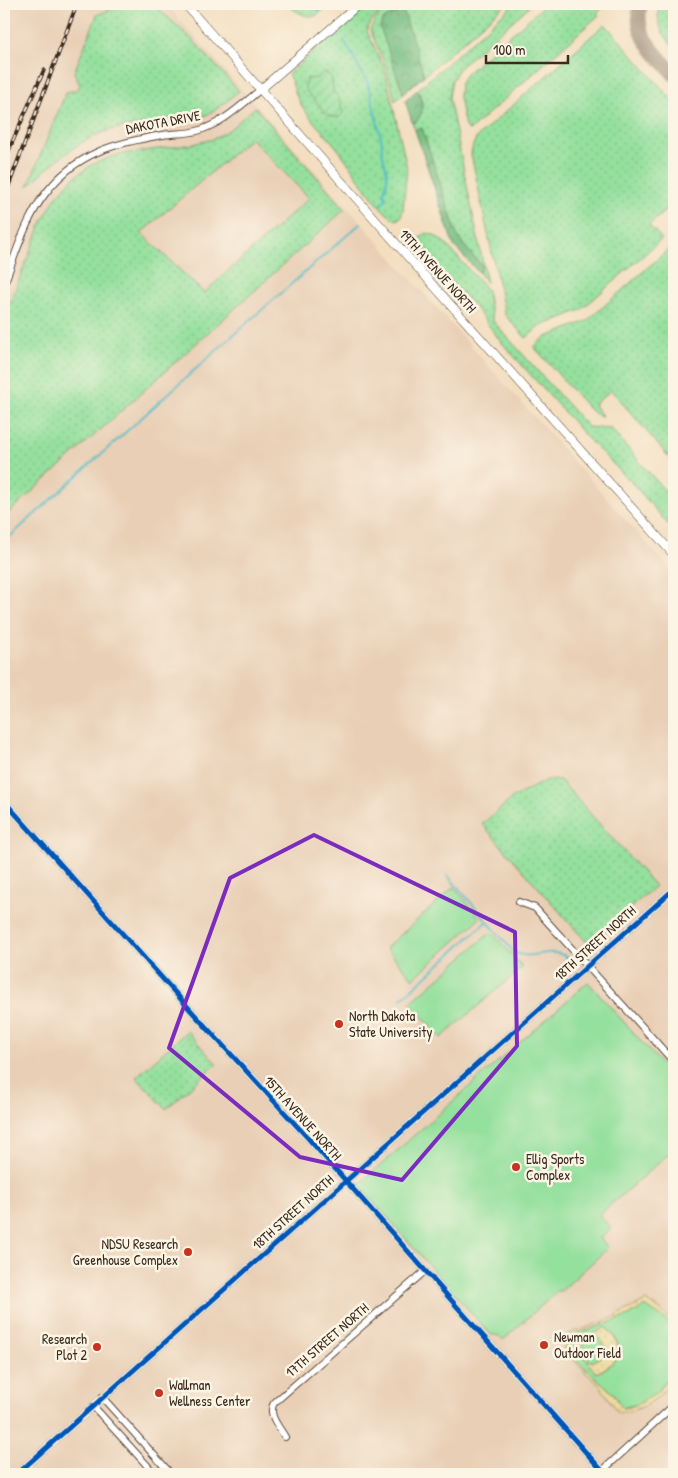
<svg xmlns="http://www.w3.org/2000/svg" width="678" height="1478" viewBox="0 0 678 1478" font-family="'Patrick Hand',sans-serif">
  <defs>
    <pattern id="grass-dots" width="8" height="8" patternUnits="userSpaceOnUse" patternTransform="scale(1.25)"><rect width="8" height="8" fill="#94e09d"/><path d="M2 2h.1M6 6h.1" fill="none" stroke="#80c087" stroke-width="1.8" stroke-linecap="round"/></pattern>
    <pattern id="forest-crowns" width="20" height="18" patternUnits="userSpaceOnUse" patternTransform="scale(1.25)"><rect width="20" height="18" fill="#77be84"/><path d="M2 6a3 3 0 1 1 6 0M12 15a3 3 0 1 1 6 0" fill="none" stroke="#639b6b"/></pattern>
    <pattern id="sand-dots" width="8" height="8" patternUnits="userSpaceOnUse" patternTransform="scale(1.25)"><rect width="8" height="8" fill="#eeda9e"/><path d="M2 2h.1M6 6h.1" fill="none" stroke="#cdbb88" stroke-width="1.8" stroke-linecap="round"/></pattern>
    <pattern id="garden-furrows" width="10" height="10" patternUnits="userSpaceOnUse" patternTransform="scale(1.25)"><rect width="10" height="10" fill="#94e09d"/><path d="M-1 1l2-2M0 10L10 0M9 11l2-2" fill="none" stroke="#80c087"/></pattern>
  </defs>
  <rect width="100%" height="100%" fill="#fcf5e5"/>
  <filter id="ink" filterUnits="userSpaceOnUse"><feTurbulence type="fractalNoise" baseFrequency=".02" numOctaves="2"/><feDisplacementMap in="SourceGraphic" scale="10" xChannelSelector="R" yChannelSelector="G"/><feConvolveMatrix kernelMatrix="1 2 1 2 8 2 1 2 1" color-interpolation-filters="sRGB"/></filter>
  <filter id="wash" filterUnits="userSpaceOnUse"><feTurbulence type="fractalNoise" baseFrequency=".0096" numOctaves="4" result="noise"/><feDisplacementMap in="SourceGraphic" scale="20" xChannelSelector="R" yChannelSelector="G"/><feGaussianBlur stdDeviation="1.12" result="paint"/><feColorMatrix in="noise" values="0 0 0 0 0 0 0 0 0 0 0 0 0 0 0 0 0 1.4 0 .05"/><feComposite in="paint" operator="in"/></filter>
  <g filter="url(#wash)">
    <rect width="100%" height="100%" fill="#f3dec0"/>
    <path fill="#e9cfb6" d="M 4,4 L 166,4 L 674,574 L 674,1474 L 4,1474 Z"/>
    <path fill="url(#grass-dots)" stroke="#68855e" fill-rule="evenodd" d="M 117,4 L 153,4 L 191,38 L 239,91 C 229,99 220,108 208,114 C 181,128 139,122 110,130 C 77,140 52,164 28,186 L 66,92 L 76,90 L 80,85 L 74,72 L 97,15 L 116,7 Z
      M 287,4 L 329,4 C 325,7 321,12 317,15 C 308,20 293,10 287,4 Z
      M 368,4 L 388,4 C 380,12 370,19 367,31 L 385,70 L 407,168 L 403,210 L 401,217 L 396,220 C 378,212 351,165 337,148 C 326,134 312,122 302,106 C 295,96 294,85 288,74 Z
      M 392,4 L 506,4 L 395,101 L 387,69 L 370,30 L 376,18 Z
      M 514,4 L 532,4 L 461,66 L 452,80 L 449,98 L 487,283 L 479,273 L 482,266 L 465,247 L 457,235 L 422,129 L 415,130 L 412,122 L 416,122 L 420,95 L 417,90 Z
      M 546,4 L 608,4 L 597,13 L 599,15 L 471,129 L 468,130 L 465,127 L 459,97 L 460,83 L 467,73 Z
      M 659,4 L 674,4 L 674,47 C 661,32 656,24 659,4 Z
      M 605,24 L 674,102 L 674,203 L 649,225 L 662,239 L 581,310 L 539,327 L 526,338 L 505,315 L 471,154 L 473,145 L 477,137 Z
      M 255,107 L 345,209 L 4,517 L 4,318 L 41,224 L 56,197 L 73,178 L 93,164 L 116,155 L 193,144 L 213,139 L 229,130 ZM 251,138 L 309,198 L 204,293 L 141,233 Z
      M 426,233 L 434,235 L 445,243 L 487,290 L 493,321 L 588,427 L 611,429 L 674,501 L 674,531 L 633,484 L 590,441 L 502,343 L 474,306 L 414,243 Z
      M 670,248 L 674,253 L 674,463 L 611,390 L 594,405 L 602,416 L 595,414 L 588,408 L 534,347 L 544,338 L 587,321 Z
      M 547,780 L 560,780 L 655,886 L 589,945 L 482,824 L 514,797 Z
      M 187,1031 L 217,1064 L 166,1109 L 136,1077 Z"/>
    <path fill="url(#forest-crowns)" stroke="#597451" d="M 403,10 L 424,75 L 403,93 L 380,27 C 381,16 394,14 403,10 Z
      M 417,90 C 424,101 424,113 416,122 L 412,122 L 405,101 Z
      M 422,128 L 457,235 L 465,247 L 482,266 L 479,273 L 454,246 L 451,238 L 415,130 Z"/>
    <path fill="url(#sand-dots)" stroke="#94825e" d="M 646,1301 L 662,1311 L 674,1324 L 674,1331 L 670,1325 L 645,1306 L 629,1316 L 573,1335 L 569,1339 L 569,1353 L 614,1394 L 623,1408 L 633,1406 L 667,1380 L 674,1367 C 674,1386 654,1403 637,1409 C 631,1411 624,1411 618,1413 L 601,1387 L 585,1372 L 585,1370 L 572,1359 L 571,1359 L 564,1350 L 563,1342 L 567,1335 L 578,1330 L 578,1331 L 615,1317 L 627,1310 Z
      M 605,1326 C 626,1347 620,1362 596,1373 L 591,1368 L 574,1344 L 579,1341 L 582,1342 Z"/>
    <path fill="url(#garden-furrows)" stroke="#68855e" d="M 323,72 L 327,73 L 332,79 L 333,91 L 339,98 L 343,113 L 339,117 C 326,118 324,111 317,103 C 310,95 301,90 307,79 L 317,78 Z"/>
    <path fill="#94e09d" stroke="#68855e" fill-rule="evenodd" d="M 454,887 L 480,918 L 413,979 L 386,948 Z
      M 491,932 L 523,967 L 441,1038 L 410,1003 Z
      M 588,982 L 674,1078 L 674,1149 L 599,1215 L 611,1228 L 600,1238 L 608,1248 L 560,1292 L 559,1290 L 503,1340 L 499,1336 L 490,1334 L 358,1185 Z
      M 645,1306 L 665,1319 L 674,1331 L 674,1367 L 667,1380 L 657,1392 L 638,1404 L 622,1408 L 614,1394 L 569,1353 L 567,1349 L 567,1342 L 573,1335 L 629,1316 ZM 605,1327 C 627,1343 620,1365 596,1373 L 574,1344 L 579,1341 L 582,1342 Z
      M 595,1336 L 599,1337 L 607,1349 L 606,1353 L 594,1361 L 589,1361 L 582,1349 L 583,1343 Z"/>
    <g fill="none" stroke-linecap="round" stroke-linejoin="round">
      <path stroke="#4dbcc4" stroke-width="2" d="M 312,4 L 320,12
        M 344,40 L 368,84 L 382,142 C 380,163 393,169 384,192 L 386,199 L 380,205
        M 4,542 L 240,329 L 361,223
        M 447,875 L 514,952 C 530,961 547,948 563,955 C 566,956 570,960 572,963
        M 401,999 L 487,921"/>
      <path stroke="#97846f" stroke-width="15" d="M 640,4 C 634,37 654,51 674,74"/>
    </g>
  </g>
  <g filter="url(#ink)">
    <g fill="none" stroke-linecap="round" stroke-linejoin="round">
      <g stroke="#574536" stroke-width="8">
        <path id="minor" d="M 4,284 C 16,254 25,220 45,194 C 76,153 114,143 163,135 C 174,133 186,134 197,131 C 222,124 240,106 260,90
          M 4,801 L 195,1015 L 307,1137 L 605,1474
          M 519,902 L 535,908 L 674,1062
          M 102,1397 L 171,1474
          M 93,1406 L 155,1474
          M 285,1437 C 279,1427 267,1414 274,1403 L 425,1271
          M 600,1473 L 674,1405
          M 17,1474 L 674,889"/>
      </g>
      <g stroke="#574536" stroke-width="9">
        <path id="major" d="M 185,4 L 401,249 L 674,555
          M 260,90 L 359,4"/>
      </g>
      <use href="#minor" stroke="#fff" stroke-width="6"/>
      <use href="#major" stroke="#fff" stroke-width="8"/>
      <g stroke="#3b2a1e" stroke-width="4">
        <path id="rail" d="M 4,161 L 44,70
          M 4,198 L 77,4"/>
      </g>
      <use href="#rail" stroke="#fcf5e5" stroke-width="2" stroke-dasharray="5.5" stroke-linecap="butt"/>
      <g stroke="#fcf5e5" stroke-width="8">
        <path id="cycleway" d="M 4,801 L 195,1015 L 307,1137 L 605,1474
          M 17,1474 L 674,889"/>
      </g>
      <use href="#cycleway" stroke="#0057b8" stroke-width="5"/>
    </g>
  </g>
  <path fill="none" stroke="#7b2cbf" stroke-width="4" stroke-linejoin="round" d="M 314,835 L 515,932 L 517,1046 L 402,1180 L 300,1157 L 169,1048 L 230,878 Z"/>
  <g fill="#c8321e" stroke="#fcf5e5" stroke-width="2">
    <circle cx="339" cy="1024" r="5"/>
    <circle cx="516" cy="1167" r="5"/>
    <circle cx="188" cy="1252" r="5"/>
    <circle cx="544" cy="1345" r="5"/>
    <circle cx="97" cy="1347" r="5"/>
    <circle cx="159" cy="1393" r="5"/>
  </g>
  <g text-anchor="middle" stroke-width="5" stroke-linejoin="round" paint-order="stroke">
    <g font-size="14" fill="#3b2a1e" stroke="#fcf5e5">
      <text transform="translate(163 122) rotate(-11)" y="5">DAKOTA DRIVE</text>
      <text transform="translate(438 271) rotate(48)" y="5">19TH AVENUE NORTH</text>
      <text transform="translate(595 943) rotate(-42)" y="5">18TH STREET NORTH</text>
      <text transform="translate(303 1118) rotate(48)" y="5">15TH AVENUE NORTH</text>
      <text transform="translate(293 1212) rotate(-42)" y="5">18TH STREET NORTH</text>
      <text transform="translate(327 1340) rotate(-41)" y="5">17TH STREET NORTH</text>
    </g>
    <g font-size="14" fill="#3b2a1e" stroke="#fcf5e5" text-anchor="start">
      <text x="349" y="1021">North Dakota<tspan x="349" dy="16">State University</tspan></text>
      <text x="526" y="1164">Ellig Sports<tspan x="526" dy="16">Complex</tspan></text>
      <text x="178" y="1249" text-anchor="end">NDSU Research<tspan x="178" dy="16">Greenhouse Complex</tspan></text>
      <text x="554" y="1342">Newman<tspan x="554" dy="16">Outdoor Field</tspan></text>
      <text x="87" y="1344" text-anchor="end">Research<tspan x="87" dy="16">Plot 2</tspan></text>
      <text x="169" y="1390">Wallman<tspan x="169" dy="16">Wellness Center</tspan></text>
    </g>
  </g>
  <rect width="678" height="1478" fill="none" stroke="#fcf5e5" stroke-width="20"/>
  <path d="M486 55v8h82v-8" fill="none" stroke="#3b2a1e" stroke-width="2.5"/>
  <text x="493" y="55" font-size="15" fill="#3b2a1e" stroke="#fcf5e5" stroke-width="4" paint-order="stroke">100 m</text>
</svg>
